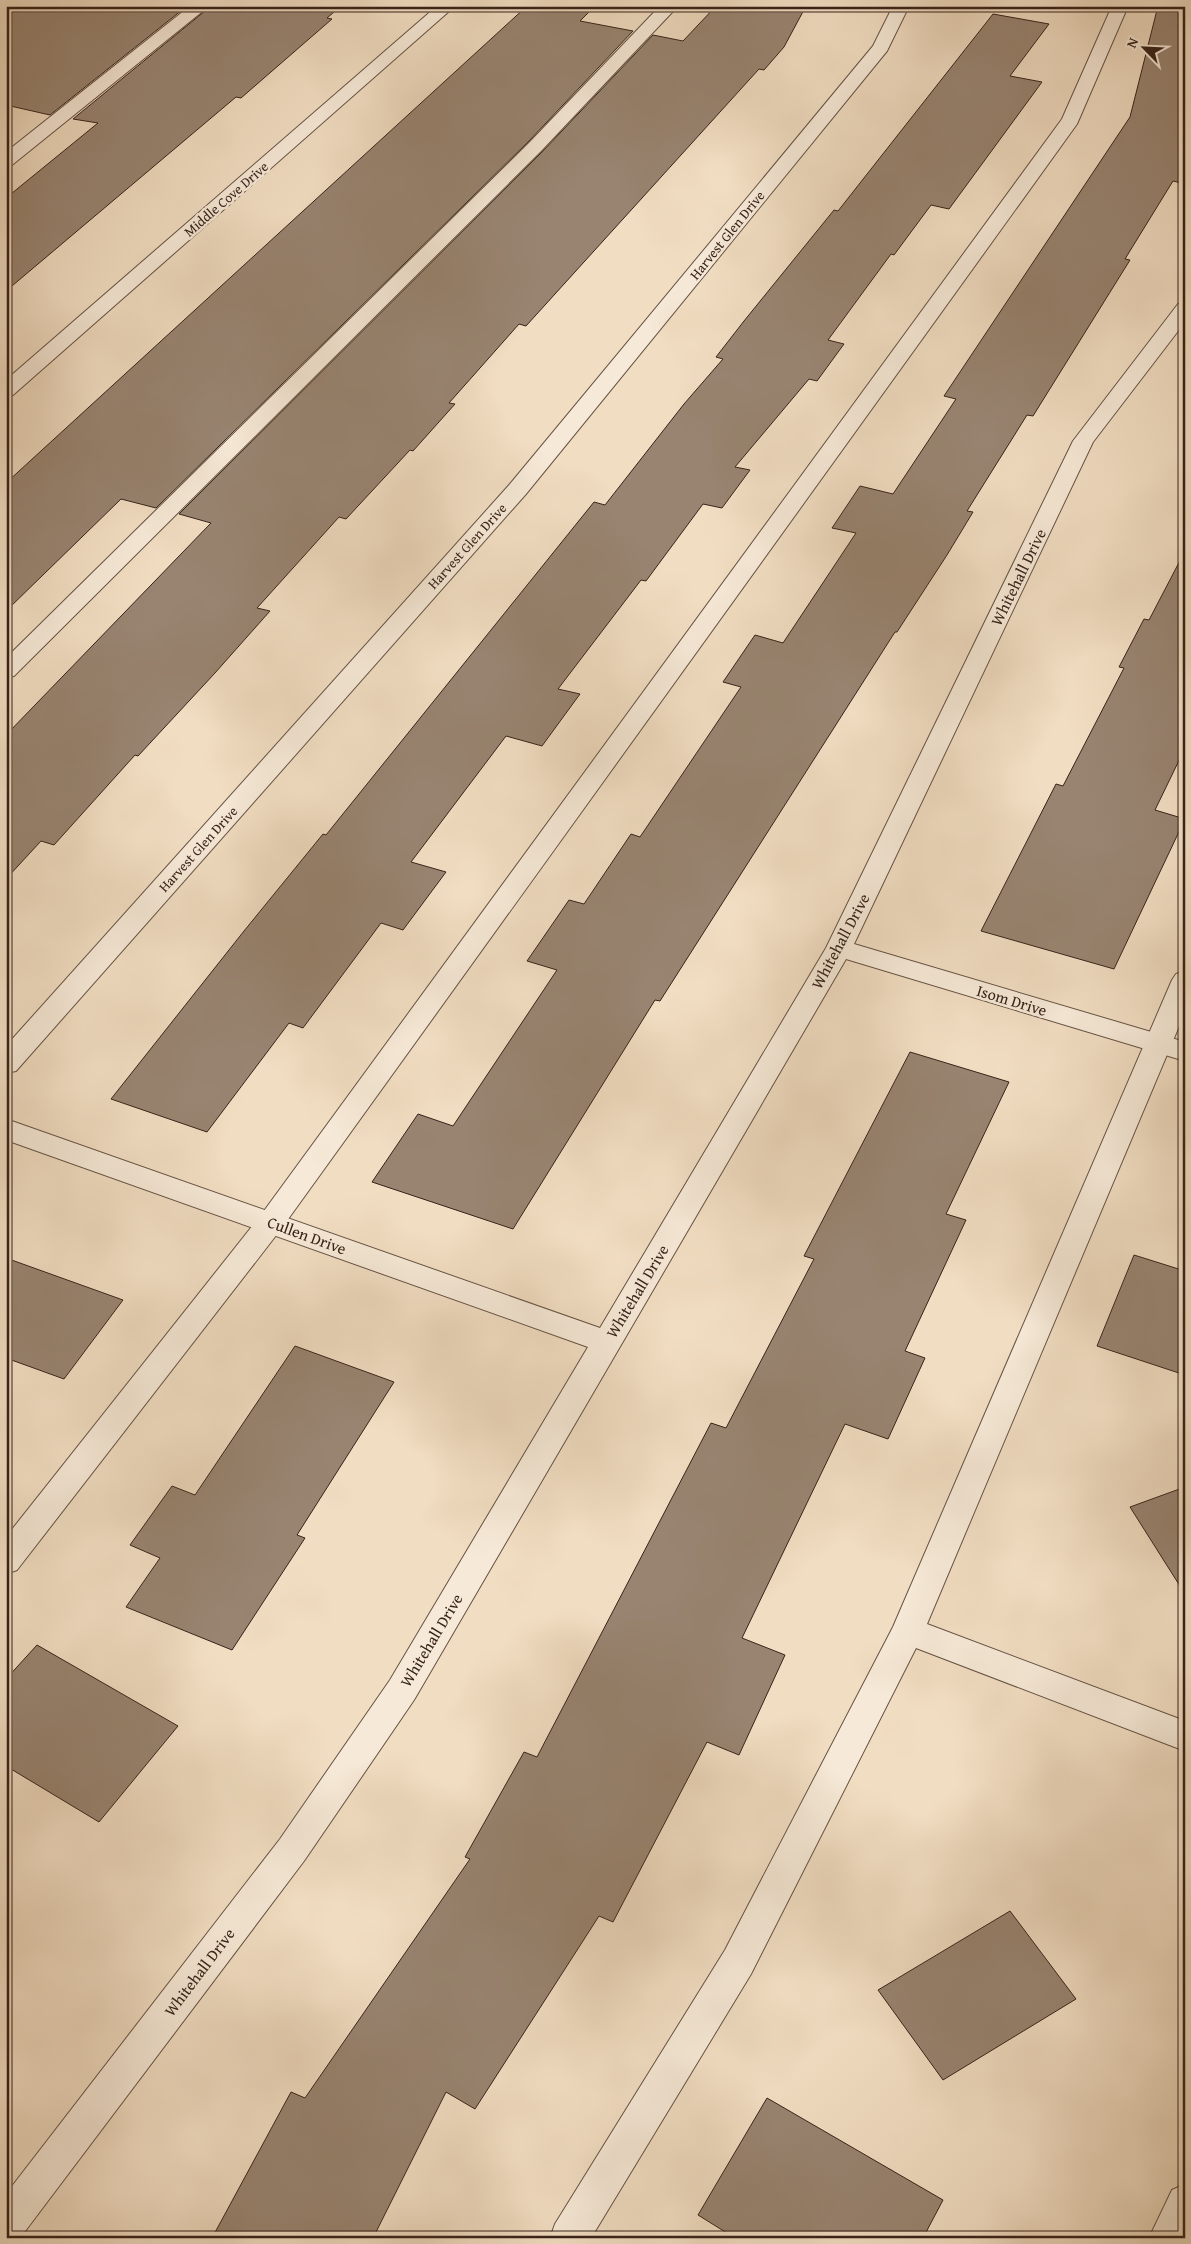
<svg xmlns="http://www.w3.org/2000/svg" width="1191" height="2244" viewBox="0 0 1191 2244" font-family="'Gentium Book Plus',serif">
  <rect width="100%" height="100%" fill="#f1ddc2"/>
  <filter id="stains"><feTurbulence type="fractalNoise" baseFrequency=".004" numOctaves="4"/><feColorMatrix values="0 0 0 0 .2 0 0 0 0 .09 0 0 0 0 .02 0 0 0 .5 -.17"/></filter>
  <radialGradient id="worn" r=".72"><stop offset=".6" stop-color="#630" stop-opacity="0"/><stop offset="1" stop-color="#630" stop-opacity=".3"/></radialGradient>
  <path fill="#988471" stroke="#37231a" d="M 6,6 L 187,6 L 50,115 L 6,105 Z
    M 211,6 L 341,6 L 327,18 L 332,19 L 241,98 L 236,97 L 6,291 L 6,198 L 98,123 L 73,119 Z
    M 527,6 L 595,6 L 580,21 L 633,31 L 528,142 L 156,508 L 121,499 L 6,611 L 6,483 Z
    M 716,6 L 806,6 L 784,47 L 764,70 L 759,69 L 526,326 L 519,324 L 449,403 L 455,404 L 413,451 L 410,450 L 346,519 L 339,517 L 257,608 L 270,611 L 215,673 L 138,756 L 135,755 L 54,845 L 41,841 L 6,879 L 6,735 L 211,523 L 179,514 L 542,152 L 653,35 L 683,41 Z
    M 1158,6 L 1185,6 L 1185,184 L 1173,181 L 1125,259 L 1130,260 L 1033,416 L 1027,415 L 967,511 L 973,512 L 947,555 L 897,632 L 895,632 L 660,1001 L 655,1000 L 513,1229 L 372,1182 L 418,1114 L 453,1126 L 557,970 L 527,961 L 569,900 L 584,904 L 631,834 L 640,837 L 741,687 L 723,682 L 755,635 L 783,643 L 856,533 L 832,528 L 860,486 L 893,494 L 956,399 L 944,396 L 1130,117 Z
    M 993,14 L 1049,24 L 1010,76 L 1042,82 L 949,209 L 931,205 L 894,255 L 891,254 L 828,340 L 844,344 L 817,381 L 809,379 L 735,467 L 750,470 L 722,508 L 703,504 L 646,581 L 641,580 L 558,689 L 580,694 L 542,746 L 506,736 L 411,862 L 446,872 L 403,930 L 381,923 L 303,1028 L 289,1023 L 207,1132 L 111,1099 L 244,931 L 323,834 L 326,835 L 594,502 L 605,505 L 684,404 L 723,359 L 716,357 L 744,321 L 834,210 L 838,211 Z
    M 1185,551 L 1185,748 L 1155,810 L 1185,819 L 1114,969 L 981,931 L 1056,784 L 1063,786 L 1124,668 L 1119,667 L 1144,619 L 1149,620 Z
    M 910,1052 L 1009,1082 L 946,1214 L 966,1220 L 905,1351 L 925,1358 L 888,1439 L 845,1424 L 742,1638 L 785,1655 L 739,1755 L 707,1742 L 613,1922 L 599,1916 L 475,2109 L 446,2092 L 373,2238 L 212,2238 L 291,2092 L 305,2098 L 470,1859 L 465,1857 L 524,1752 L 537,1757 L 711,1423 L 726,1428 L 814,1259 L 804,1256 Z
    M 1134,1255 L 1185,1271 L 1185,1375 L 1097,1346 Z
    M 6,1258 L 123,1300 L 64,1379 L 6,1358 Z
    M 295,1346 L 394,1382 L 297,1535 L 305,1538 L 232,1650 L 126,1607 L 160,1558 L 130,1545 L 172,1486 L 195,1495 Z
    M 1185,1487 L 1185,1594 L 1130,1507 Z
    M 37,1645 L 178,1726 L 99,1822 L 6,1766 L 6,1679 Z
    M 1010,1911 L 1076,1999 L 943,2080 L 878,1990 Z
    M 767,2098 L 943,2200 L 923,2238 L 735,2238 L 698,2215 Z"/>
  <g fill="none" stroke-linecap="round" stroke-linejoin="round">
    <g stroke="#665244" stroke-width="2">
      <path id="service" d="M 190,6 L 209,6 L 12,165 L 6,166 L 6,152 Z
        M 660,6 L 678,6 L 541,151 L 14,676 L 6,678 L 6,658 L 529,143 Z
        M 1112,6 L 1128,6 L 1077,124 L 281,1229 L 17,1570 L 6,1574 L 6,1537 L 261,1215 L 1062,119 Z
        M 1185,971 L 1185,1012 L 927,1624 L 1185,1721 L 1185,1751 L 916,1648 L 751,1974 L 591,2238 L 550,2238 L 555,2224 L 725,1950 L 893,1627 L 1172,980 L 1176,974 Z"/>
    </g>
    <g stroke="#665244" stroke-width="2">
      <path id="minor" d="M 437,6 L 455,6 L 13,395 L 6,397 L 6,380 Z
        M 893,6 L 909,6 L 887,51 L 526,494 L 16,1071 L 6,1073 L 6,1046 L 510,484 L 873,46 Z
        M 1185,302 L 1185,322 L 1093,442 L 854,944 L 1185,1042 L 1185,1061 L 846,959 L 414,1700 L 304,1861 L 20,2238 L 6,2238 L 6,2194 L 280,1839 L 390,1680 L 588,1347 L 6,1140 L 6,1119 L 600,1328 L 826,948 L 1073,441 L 1178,304 Z
        M 1185,2184 L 1185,2238 L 1149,2238 L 1172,2190 Z"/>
    </g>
    <use href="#service" fill="#f6e9d7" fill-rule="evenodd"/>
    <use href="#minor" fill="#f6e9d7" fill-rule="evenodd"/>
  </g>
  <g text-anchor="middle" stroke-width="5" stroke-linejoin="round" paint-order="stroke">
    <g font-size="14" fill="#37231a" stroke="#f6e9d7">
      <text transform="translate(226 199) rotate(-41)" y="5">Middle Cove Drive</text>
      <text transform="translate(727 235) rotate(-51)" y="5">Harvest Glen Drive</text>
      <text transform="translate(467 546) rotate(-48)" y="5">Harvest Glen Drive</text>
      <text transform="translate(198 849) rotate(-48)" y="5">Harvest Glen Drive</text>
    </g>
    <g font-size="16" fill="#37231a" stroke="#f6e9d7">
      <text transform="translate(1018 577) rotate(-64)" y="6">Whitehall Drive</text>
      <text transform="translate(840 941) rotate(-62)" y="6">Whitehall Drive</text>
      <text transform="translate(1012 1000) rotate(17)" y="6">Isom Drive</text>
      <text transform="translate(307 1235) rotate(20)" y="6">Cullen Drive</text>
      <text transform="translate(637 1291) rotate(-59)" y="6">Whitehall Drive</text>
      <text transform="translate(431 1640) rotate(-59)" y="6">Whitehall Drive</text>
      <text transform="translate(199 1972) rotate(-53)" y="6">Whitehall Drive</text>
    </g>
  </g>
  <rect width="1191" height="2244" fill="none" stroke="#f1ddc2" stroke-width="25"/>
  <rect x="8" y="8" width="1176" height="2229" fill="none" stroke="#37231a" stroke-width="2.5"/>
  <rect x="12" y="12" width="1166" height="2219" fill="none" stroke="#37231a"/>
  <g transform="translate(1144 48) rotate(294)" stroke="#f6e9d7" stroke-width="4" paint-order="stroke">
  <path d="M0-4L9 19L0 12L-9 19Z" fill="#37231a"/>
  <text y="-8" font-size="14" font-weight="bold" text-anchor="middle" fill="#37231a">N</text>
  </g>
  <rect width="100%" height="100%" filter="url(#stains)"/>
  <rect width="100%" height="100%" fill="url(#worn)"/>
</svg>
